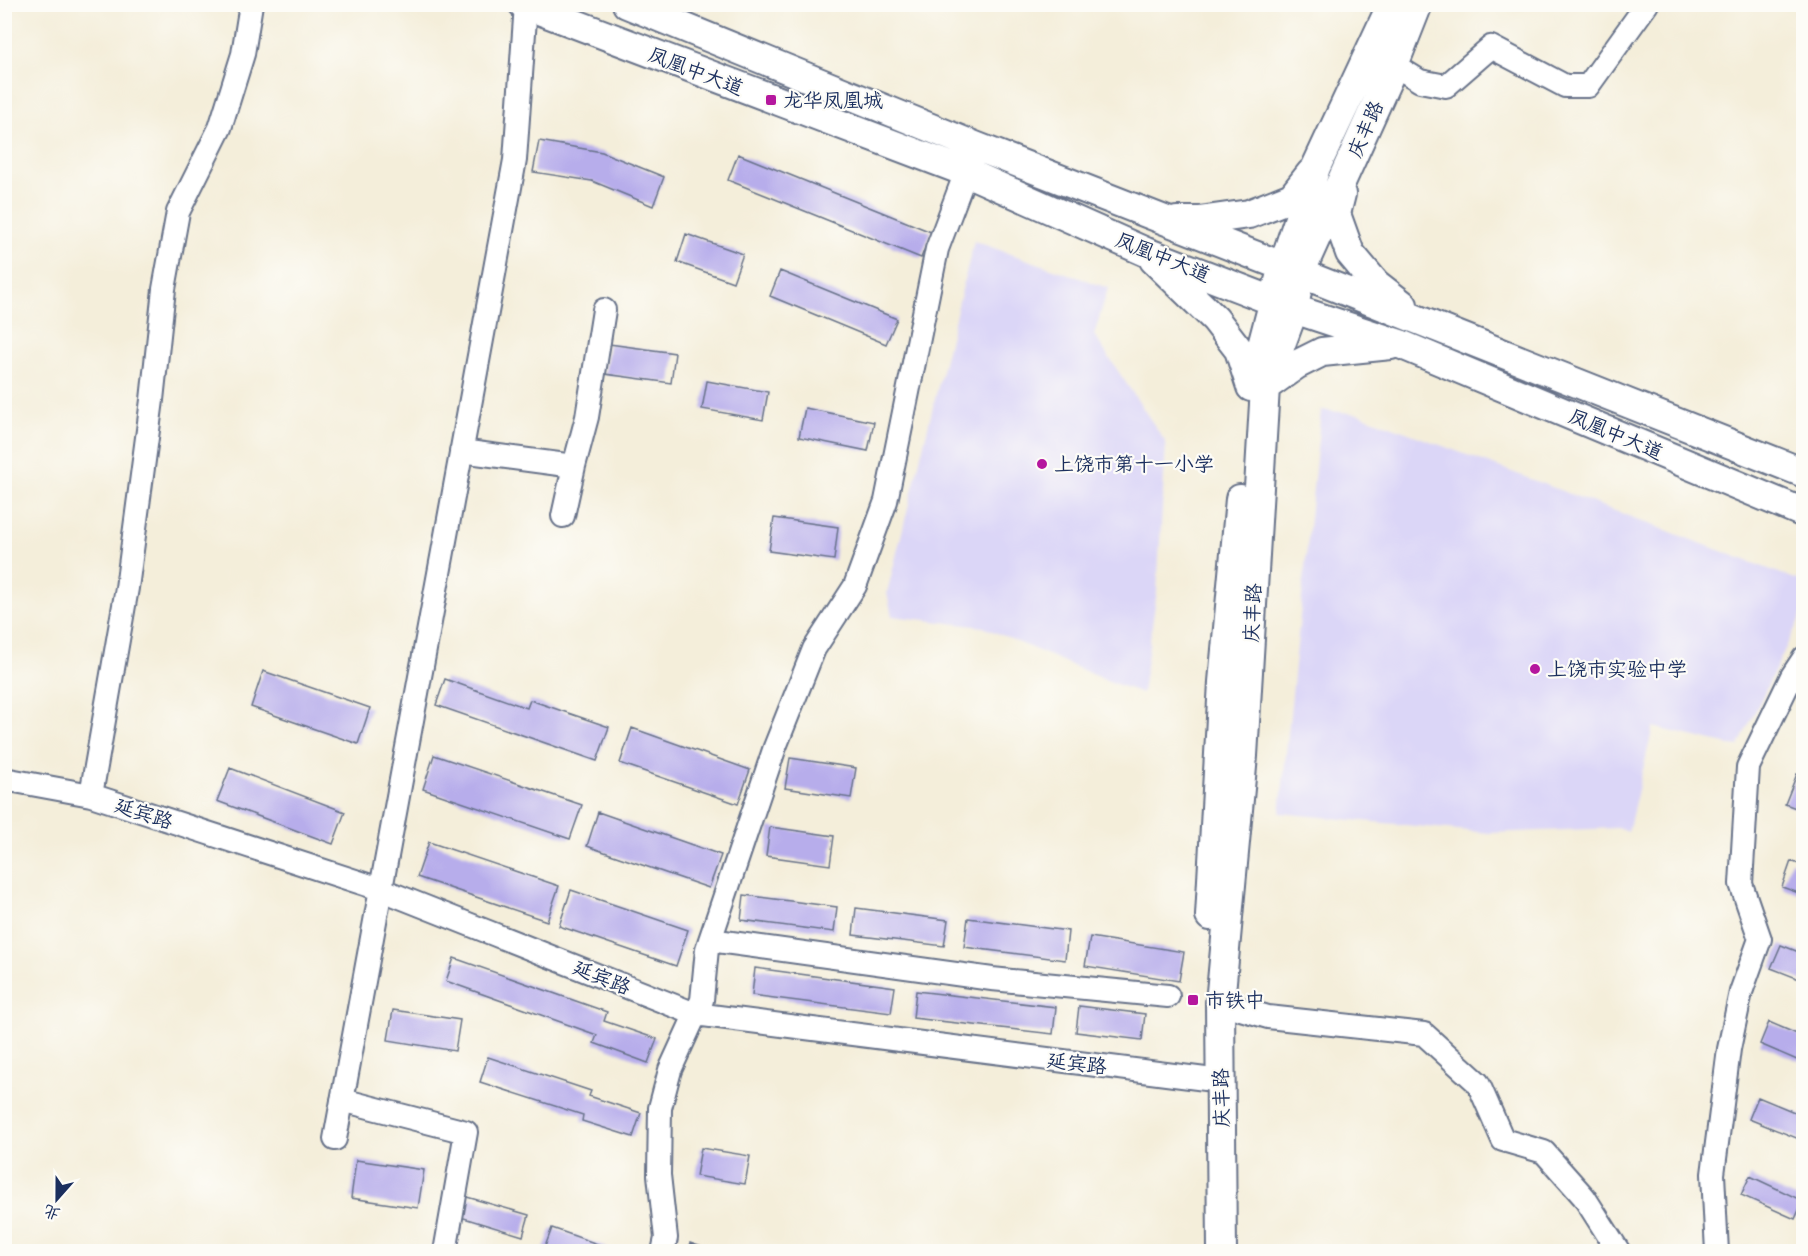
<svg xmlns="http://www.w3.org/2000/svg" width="1808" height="1256" viewBox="0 0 1808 1256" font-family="Kalam,'LXGW WenKai TC',sans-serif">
  <rect width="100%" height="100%" fill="#fdfcf7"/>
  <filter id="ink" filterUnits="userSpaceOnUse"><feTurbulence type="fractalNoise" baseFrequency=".0167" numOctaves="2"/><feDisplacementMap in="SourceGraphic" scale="12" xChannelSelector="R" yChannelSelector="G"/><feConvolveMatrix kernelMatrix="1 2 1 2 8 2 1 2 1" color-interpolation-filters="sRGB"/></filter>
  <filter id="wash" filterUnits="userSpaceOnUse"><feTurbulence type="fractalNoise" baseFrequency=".008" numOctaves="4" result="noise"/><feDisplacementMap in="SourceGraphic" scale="24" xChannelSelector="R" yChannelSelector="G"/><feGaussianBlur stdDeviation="1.35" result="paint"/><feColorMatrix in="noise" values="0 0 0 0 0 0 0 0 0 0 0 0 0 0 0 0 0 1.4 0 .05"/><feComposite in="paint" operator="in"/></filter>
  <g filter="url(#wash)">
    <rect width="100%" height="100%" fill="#f4eeda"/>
    <path fill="#dbd6f7" d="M 974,241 L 1108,288 L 1094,335 L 1166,443 L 1157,591 L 1142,693 L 1113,683 L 983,627 L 892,616 L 887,593 Z
      M 1321,410 L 1358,414 L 1803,582 L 1803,612 L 1738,747 L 1653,727 L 1628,832 L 1618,828 L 1489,833 L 1280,813 Z"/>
    <g id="blocks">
      <path fill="#b7adeb" d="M 539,141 L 602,152 L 664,177 L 653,206 L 592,181 L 533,172 Z
        M 738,154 L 931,232 L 921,258 L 728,180 Z
        M 686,234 L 743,254 L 733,282 L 677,262 Z
        M 780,271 L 897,319 L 886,344 L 770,296 Z
        M 609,344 L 675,353 L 671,383 L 605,374 Z
        M 707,381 L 768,392 L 763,420 L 702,409 Z
        M 805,408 L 874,422 L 868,451 L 799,437 Z
        M 774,518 L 838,527 L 834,560 L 769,551 Z
        M 263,671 L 370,708 L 358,744 L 251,707 Z
        M 445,679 L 527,708 L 530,700 L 609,727 L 597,761 L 436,705 Z
        M 632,728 L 750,770 L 738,804 L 620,763 Z
        M 434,755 L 582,805 L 570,839 L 423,789 Z
        M 790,758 L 856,768 L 851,798 L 785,788 Z
        M 230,768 L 345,812 L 333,844 L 217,801 Z
        M 1797,774 L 1804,776 L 1804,811 L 1785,804 Z
        M 598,812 L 721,855 L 709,888 L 587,846 Z
        M 770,827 L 834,836 L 830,865 L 766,856 Z
        M 429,842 L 559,886 L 547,921 L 417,877 Z
        M 1791,861 L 1804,866 L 1804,895 L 1782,887 Z
        M 571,890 L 688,930 L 676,966 L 559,926 Z
        M 744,895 L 837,907 L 834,932 L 741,920 Z
        M 856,908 L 948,920 L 944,946 L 853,935 Z
        M 968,918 L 1068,931 L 1065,960 L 964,947 Z
        M 1090,937 L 1184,952 L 1179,981 L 1085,966 Z
        M 1781,945 L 1804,954 L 1804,981 L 1771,968 Z
        M 454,958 L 607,1012 L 604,1021 L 657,1039 L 648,1063 L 594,1043 L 597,1035 L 446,981 Z
        M 755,968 L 895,987 L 891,1013 L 752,995 Z
        M 916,991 L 1056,1007 L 1053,1034 L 913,1018 Z
        M 1079,1006 L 1145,1014 L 1142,1040 L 1076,1032 Z
        M 393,1010 L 460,1020 L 455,1051 L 388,1040 Z
        M 1769,1022 L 1804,1037 L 1804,1063 L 1760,1044 Z
        M 488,1057 L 591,1091 L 589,1096 L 641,1113 L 633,1137 L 582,1121 L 583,1115 L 480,1082 Z
        M 1758,1097 L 1804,1116 L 1804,1141 L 1749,1119 Z
        M 701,1148 L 750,1156 L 745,1184 L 696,1176 Z
        M 356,1160 L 424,1170 L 418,1208 L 351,1198 Z
        M 1750,1176 L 1803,1201 L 1795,1219 L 1741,1195 Z
        M 460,1195 L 529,1215 L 523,1236 L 454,1215 Z
        M 552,1228 L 606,1247 L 605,1252 L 543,1252 Z
        M 690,1243 L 714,1251 L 714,1252 L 688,1252 Z"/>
    </g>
  </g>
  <g filter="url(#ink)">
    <use href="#blocks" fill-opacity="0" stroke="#677289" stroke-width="1.5"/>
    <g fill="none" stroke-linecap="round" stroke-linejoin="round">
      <g stroke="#677289" stroke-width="26">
        <path id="minor" d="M 1394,65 L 1420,81 L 1446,86 L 1491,47 L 1565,86 L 1588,86 L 1647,4
          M 461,451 L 574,466 L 587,417 L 604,310
          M 563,516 L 574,466
          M 4,779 L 91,795 L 380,889 L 695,1014 L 1221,1081
          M 91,795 L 127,588 L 152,400 L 164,289 L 178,212 L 220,128 L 243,54 L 251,4
          M 710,940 L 992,979 L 1168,996
          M 1220,1003 L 1268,1017 L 1424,1034 L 1478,1083 L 1503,1140 L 1544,1152 L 1584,1197 L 1619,1252
          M 342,1100 L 466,1132 L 445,1252
          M 335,1139 L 515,160 L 526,4
          M 663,1252 L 666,1238 L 659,1175 L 660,1108 L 670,1070 L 702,1000 L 707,949 L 775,747 L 814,649 L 855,586 L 886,501 L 937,249 L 966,172
          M 1717,1252 L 1713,1174 L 1729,1049 L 1741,992 L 1760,939 L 1741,884 L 1748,767 L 1792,676 L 1804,658"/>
      </g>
      <g stroke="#677289" stroke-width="32">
        <path id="major" d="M 523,4 L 966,172 L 1146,252 L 1294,309 L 1400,344 L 1804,513
          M 627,4 L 975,146 L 1300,273 L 1804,473
          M 1341,194 L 1336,214 L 1350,253 L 1376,284 L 1403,305
          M 1177,221 L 1199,221 L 1249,214 L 1292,197 L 1311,173
          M 1154,260 L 1215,319 L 1239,350 L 1251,387
          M 1258,361 L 1283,266 L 1316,167 L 1392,4
          M 1265,387 L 1296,365 L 1322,352 L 1391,345
          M 1210,916 L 1223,682 L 1240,499
          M 1222,1252 L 1220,1003 L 1243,756 L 1265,387 L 1294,309 L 1300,273 L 1394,65 L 1418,4"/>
      </g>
      <use href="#minor" stroke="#fff" stroke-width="22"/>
      <use href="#major" stroke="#fff" stroke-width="28"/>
    </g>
  </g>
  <g fill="#b5179e" stroke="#fdfcf7" stroke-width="2">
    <rect x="765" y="94" width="12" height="12" rx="3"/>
    <circle cx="1042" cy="464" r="6"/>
    <circle cx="1535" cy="669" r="6"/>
    <rect x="1187" y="994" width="12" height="12" rx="3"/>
  </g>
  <g text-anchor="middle" stroke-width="4.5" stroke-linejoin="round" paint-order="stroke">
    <g font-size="20" fill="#1b2f5e" stroke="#fdfcf7">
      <text transform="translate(696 71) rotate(21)" y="7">凤凰中大道</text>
      <text transform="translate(1365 129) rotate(-66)" y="7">庆丰路</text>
      <text transform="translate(1163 257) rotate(22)" y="7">凤凰中大道</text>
      <text transform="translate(1616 434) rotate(23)" y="7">凤凰中大道</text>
      <text transform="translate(1252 613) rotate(-87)" y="7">庆丰路</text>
      <text transform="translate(144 813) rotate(18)" y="7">延宾路</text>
      <text transform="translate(602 977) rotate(22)" y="7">延宾路</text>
      <text transform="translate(1077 1063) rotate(7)" y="7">延宾路</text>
      <text transform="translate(1221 1098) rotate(-91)" y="7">庆丰路</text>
    </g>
    <g font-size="20" fill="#1b2f5e" stroke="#fdfcf7" text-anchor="start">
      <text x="783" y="107">龙华凤凰城</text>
      <text x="1054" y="471">上饶市第十一小学</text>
      <text x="1547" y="676">上饶市实验中学</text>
      <text x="1205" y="1007">市铁中</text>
    </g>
  </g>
  <rect width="1808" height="1256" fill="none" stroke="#fdfcf7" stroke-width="24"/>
  <g transform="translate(57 1199) rotate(201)" stroke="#fdfcf7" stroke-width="4.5" paint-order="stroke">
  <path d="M0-4.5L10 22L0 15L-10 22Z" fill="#1b2f5e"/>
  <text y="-9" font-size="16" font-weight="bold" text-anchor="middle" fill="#1b2f5e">北</text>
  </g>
</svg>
